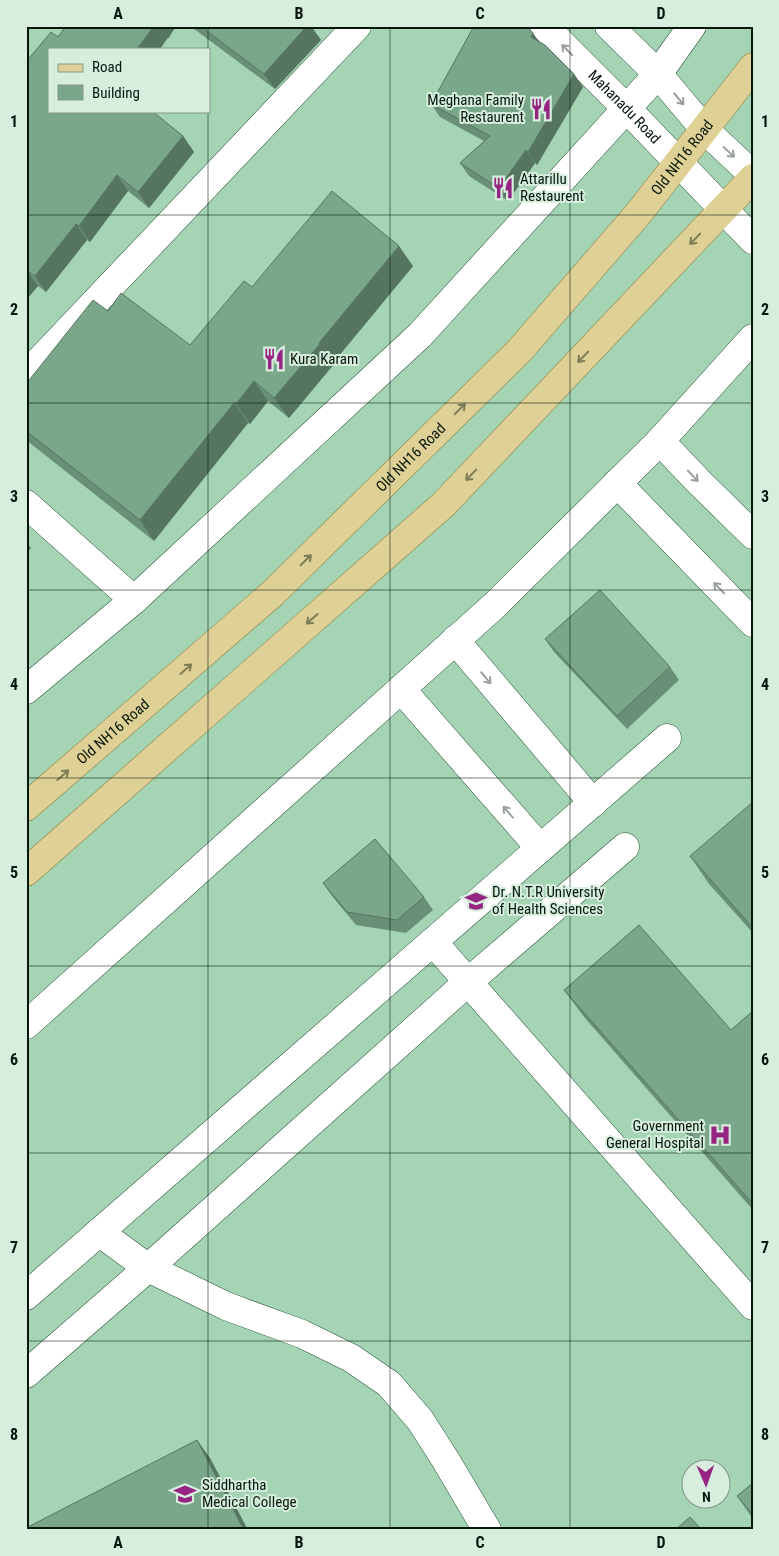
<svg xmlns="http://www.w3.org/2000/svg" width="779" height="1556" viewBox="0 0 779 1556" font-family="'Roboto Condensed',sans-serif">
  <rect width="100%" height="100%" fill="#a5d4b5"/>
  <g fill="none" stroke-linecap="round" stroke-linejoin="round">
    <g stroke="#29543a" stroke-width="29">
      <g id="minor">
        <path id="s1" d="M 544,26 L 627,109 L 753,240"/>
        <path d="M 609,26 L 658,74 L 705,130 L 753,175"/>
        <path d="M 26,375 L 357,26"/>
        <path d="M 660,441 L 698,481 L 753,535"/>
        <path d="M 617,483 L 753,623"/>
        <path d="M 26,504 L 134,600"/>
        <path d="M 455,640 L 593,803"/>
        <path d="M 401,689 L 540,848"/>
        <path d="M 26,690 L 134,600 L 420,335 L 658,74 L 692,26"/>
        <path d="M 433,942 L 753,1306"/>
        <path d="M 26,1025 L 495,605 L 660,441 L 753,338"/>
        <path d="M 99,1232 L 148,1268 L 226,1306 L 302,1334 L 351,1358 L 389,1384 L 420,1420 L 445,1459 L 487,1530"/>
        <path d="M 26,1296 L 667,738"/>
        <path d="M 26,1374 L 148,1268 L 468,982 L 625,847"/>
      </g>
    </g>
    <g stroke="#857b38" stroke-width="29">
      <g id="major">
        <path id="s2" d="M 26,807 L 272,594 L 520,350 L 638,214 L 753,67"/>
        <path d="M 26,872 L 444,504 L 753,178"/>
      </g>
    </g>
    <use href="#minor" stroke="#fff" stroke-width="28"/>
    <use href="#major" stroke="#dfd196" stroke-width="28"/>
  </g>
  <path fill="#699077" d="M 66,26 L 176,26 L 169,38 L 49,49 L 183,136 L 194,152 L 149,208 L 128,191 L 90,242 L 87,240 L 46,292 L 38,286 L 26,300 L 26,62 L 58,37 Z
    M 190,26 L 315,26 L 313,29 L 321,40 L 275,89 Z
    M 539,42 L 574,74 L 583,87 L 537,165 L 535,163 L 508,201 L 469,176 L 460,163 L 484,141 L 440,117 L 431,104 Z
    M 413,266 L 333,363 L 334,364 L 289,418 L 268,401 L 250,424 L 248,423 L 154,541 L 26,440 L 26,384 L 190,345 L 252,287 Z
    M 545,639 L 670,667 L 679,680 L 627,729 L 554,652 Z
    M 753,802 L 753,933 L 709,884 L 690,856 Z
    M 323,883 L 424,897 L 433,910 L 406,933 L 356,925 L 332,896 Z
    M 564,990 L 731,1030 L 753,1011 L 753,1210 L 584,1017 Z
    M 753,1483 L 753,1519 L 737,1496 Z"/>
  <path fill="#557561" d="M 154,26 L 176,26 L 160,49 L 137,49 Z
    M 306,26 L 315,26 L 313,29 L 321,40 L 275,89 L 264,74 Z
    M 533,33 L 542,46 L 531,37 Z
    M 574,74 L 583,87 L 537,165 L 528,152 Z
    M 183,136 L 194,152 L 149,208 L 138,192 Z
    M 526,150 L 535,163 L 508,201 L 499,188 Z
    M 117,175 L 128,191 L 90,242 L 79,226 Z
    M 76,224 L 87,240 L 46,292 L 35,276 Z
    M 399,246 L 413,266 L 333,363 L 334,364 L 289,418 L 274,398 Z
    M 26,270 L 38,286 L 26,300 Z
    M 254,381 L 268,401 L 250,424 L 236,404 Z
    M 234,403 L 248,423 L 154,541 L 140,520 Z
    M 26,542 L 31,548 L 26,554 Z
    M 197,1440 L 210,1458 L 248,1530 L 244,1530 Z"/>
  <path fill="#7aa78a" stroke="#557561" d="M 66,26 L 154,26 L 137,49 L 49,49 L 49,111 L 152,111 L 183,136 L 138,192 L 117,175 L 79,226 L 76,224 L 35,276 L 26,270 L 26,62 L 51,32 L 58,37 Z
    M 200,26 L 307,26 L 264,74 Z
    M 474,26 L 525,26 L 528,28 L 533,33 L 531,37 L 545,45 L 574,74 L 528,152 L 526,150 L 499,188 L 460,163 L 490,136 L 431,104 Z
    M 332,191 L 399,246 L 319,343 L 320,344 L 274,398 L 254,381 L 236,404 L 234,403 L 140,520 L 26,431 L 26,384 L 93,300 L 108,311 L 121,293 L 190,345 L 244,281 L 252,287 Z
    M 600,590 L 670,667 L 617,716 L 545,639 Z
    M 753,802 L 753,928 L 690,856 Z
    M 375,839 L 424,897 L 397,920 L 347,912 L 323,883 Z
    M 639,925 L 731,1030 L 753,1011 L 753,1204 L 564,990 Z
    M 197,1440 L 244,1530 L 26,1530 L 26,1528 Z
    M 753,1483 L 753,1515 L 737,1496 Z
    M 690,1517 L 702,1530 L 675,1530 Z"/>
  <defs><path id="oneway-shaft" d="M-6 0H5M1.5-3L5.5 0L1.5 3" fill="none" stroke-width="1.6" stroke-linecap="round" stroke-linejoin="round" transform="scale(1.25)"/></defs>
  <g stroke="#9ba29d">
    <use href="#oneway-shaft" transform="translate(567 50) rotate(-135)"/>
    <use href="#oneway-shaft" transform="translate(679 99) rotate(50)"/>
    <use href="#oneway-shaft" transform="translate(729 152) rotate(43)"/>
    <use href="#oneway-shaft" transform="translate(693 476) rotate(47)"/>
    <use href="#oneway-shaft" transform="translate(719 588) rotate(-134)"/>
    <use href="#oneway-shaft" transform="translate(486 678) rotate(50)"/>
    <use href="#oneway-shaft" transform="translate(508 812) rotate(-131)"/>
  </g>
  <g stroke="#7d7d57">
    <use href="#oneway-shaft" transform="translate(695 239) rotate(134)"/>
    <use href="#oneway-shaft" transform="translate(583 357) rotate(134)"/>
    <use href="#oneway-shaft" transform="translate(460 409) rotate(-45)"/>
    <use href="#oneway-shaft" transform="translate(471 475) rotate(134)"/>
    <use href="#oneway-shaft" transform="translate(306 560) rotate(-45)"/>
    <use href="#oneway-shaft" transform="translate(312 619) rotate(139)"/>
    <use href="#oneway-shaft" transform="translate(186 669) rotate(-41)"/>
    <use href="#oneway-shaft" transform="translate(63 775) rotate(-41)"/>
  </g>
  <path fill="none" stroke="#05160b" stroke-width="1" stroke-opacity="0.55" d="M 208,26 L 208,49M 390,26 L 390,1530M 570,26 L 570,1530M 208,111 L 208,1530M 26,215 L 753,215M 26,403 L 753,403M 26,590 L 753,590M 26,778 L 753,778M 26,966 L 753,966M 26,1153 L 753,1153M 26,1341 L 753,1341"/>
  <defs>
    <g id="restaurant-bare" transform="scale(1.725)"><path d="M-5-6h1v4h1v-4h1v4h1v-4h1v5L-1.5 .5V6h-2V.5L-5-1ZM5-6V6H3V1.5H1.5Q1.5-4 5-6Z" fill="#952483" stroke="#d7eede" stroke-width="2.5" paint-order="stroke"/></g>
    <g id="university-bare" transform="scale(1.725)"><path d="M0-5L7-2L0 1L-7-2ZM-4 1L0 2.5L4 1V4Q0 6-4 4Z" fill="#952483" stroke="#d7eede" stroke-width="2.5" paint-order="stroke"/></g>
    <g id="hospital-bare" transform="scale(1.725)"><path d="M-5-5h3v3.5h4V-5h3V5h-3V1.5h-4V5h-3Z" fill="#952483" stroke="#d7eede" stroke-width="2.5" paint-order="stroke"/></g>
  </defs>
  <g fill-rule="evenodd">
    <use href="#restaurant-bare" x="541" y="109"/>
    <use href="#restaurant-bare" x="503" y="188"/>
    <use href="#restaurant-bare" x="274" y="359"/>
    <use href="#university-bare" x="476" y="901"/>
    <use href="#hospital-bare" x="720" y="1135"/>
    <use href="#university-bare" x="185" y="1494"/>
  </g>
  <g text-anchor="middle" stroke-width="4" stroke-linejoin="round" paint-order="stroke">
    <g font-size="15" fill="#05160b" stroke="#d7eede" text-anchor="start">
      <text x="524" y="105" text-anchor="end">Meghana Family<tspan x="524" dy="17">Restaurent</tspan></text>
      <text x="520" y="184">Attarillu<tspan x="520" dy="17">Restaurent</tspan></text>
      <text x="290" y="364">Kura Karam</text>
      <text x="492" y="897">Dr. N.T.R University<tspan x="492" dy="17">of Health Sciences</tspan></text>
      <text x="704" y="1131" text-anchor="end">Government<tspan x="704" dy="17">General Hospital</tspan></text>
      <text x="202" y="1490">Siddhartha<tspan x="202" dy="17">Medical College</tspan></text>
    </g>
    <g font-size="15" fill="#05160b" stroke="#d7eede">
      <text dy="5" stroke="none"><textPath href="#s1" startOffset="114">Mahanadu Road</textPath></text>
      <text dy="5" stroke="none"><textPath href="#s2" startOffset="925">Old NH16 Road</textPath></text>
      <text dy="5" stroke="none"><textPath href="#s2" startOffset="520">Old NH16 Road</textPath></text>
      <text dy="5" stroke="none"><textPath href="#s2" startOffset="115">Old NH16 Road</textPath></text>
    </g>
  </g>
  <rect width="779" height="1556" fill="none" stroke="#d7eede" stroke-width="55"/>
  <rect x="48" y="48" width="162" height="65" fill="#d7eede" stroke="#83988a"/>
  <rect x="58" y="64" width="25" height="8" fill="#dfd196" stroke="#83988a"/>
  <text x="92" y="72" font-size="15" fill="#05160b">Road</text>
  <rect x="58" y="85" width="25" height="15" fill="#7aa78a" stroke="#83988a"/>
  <text x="92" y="98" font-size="15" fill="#05160b">Building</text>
  <g transform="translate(706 1484) rotate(178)"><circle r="24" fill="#d7eede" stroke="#83988a"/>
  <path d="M0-4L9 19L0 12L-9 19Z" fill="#952483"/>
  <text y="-8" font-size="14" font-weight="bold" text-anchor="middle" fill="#05160b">N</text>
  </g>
  <rect x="28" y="28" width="724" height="1500" fill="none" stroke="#05160b" stroke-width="2"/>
  <g font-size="16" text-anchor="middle" font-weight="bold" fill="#05160b">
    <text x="118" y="19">A</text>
    <text x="299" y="19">B</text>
    <text x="480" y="19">C</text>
    <text x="661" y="19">D</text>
    <text x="14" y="127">1</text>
    <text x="765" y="127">1</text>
    <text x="14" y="315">2</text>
    <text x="765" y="315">2</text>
    <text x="14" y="502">3</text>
    <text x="765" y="502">3</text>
    <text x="14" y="690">4</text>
    <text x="765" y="690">4</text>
    <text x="14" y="878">5</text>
    <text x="765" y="878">5</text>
    <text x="14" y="1065">6</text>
    <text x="765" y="1065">6</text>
    <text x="14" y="1253">7</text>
    <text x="765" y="1253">7</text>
    <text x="14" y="1440">8</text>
    <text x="765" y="1440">8</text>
    <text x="118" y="1548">A</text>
    <text x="299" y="1548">B</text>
    <text x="480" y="1548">C</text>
    <text x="661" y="1548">D</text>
  </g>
</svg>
